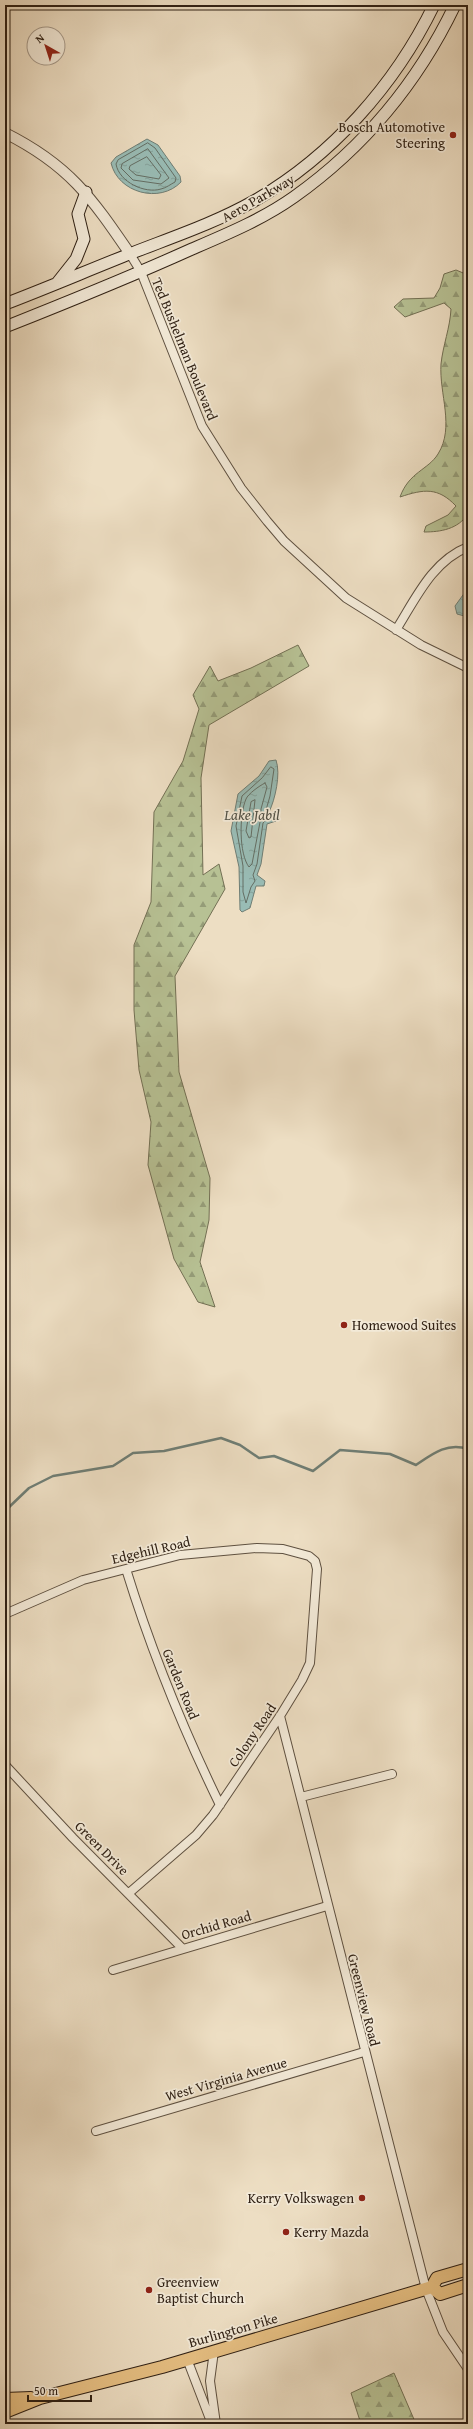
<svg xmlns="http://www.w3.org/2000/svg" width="473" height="2429" viewBox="0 0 473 2429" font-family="'Gentium Book Plus',serif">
  <defs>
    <pattern id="forest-firs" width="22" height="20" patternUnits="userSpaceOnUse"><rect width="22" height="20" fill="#b7c194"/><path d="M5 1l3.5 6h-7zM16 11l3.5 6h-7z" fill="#959c78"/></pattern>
    <pattern id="water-ripples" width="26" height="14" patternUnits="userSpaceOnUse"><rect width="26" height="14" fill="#99bcb5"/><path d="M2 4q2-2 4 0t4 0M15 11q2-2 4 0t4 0" fill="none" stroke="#84a19b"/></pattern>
  </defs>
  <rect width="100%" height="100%" fill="#eddec3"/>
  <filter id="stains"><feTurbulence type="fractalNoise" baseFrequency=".005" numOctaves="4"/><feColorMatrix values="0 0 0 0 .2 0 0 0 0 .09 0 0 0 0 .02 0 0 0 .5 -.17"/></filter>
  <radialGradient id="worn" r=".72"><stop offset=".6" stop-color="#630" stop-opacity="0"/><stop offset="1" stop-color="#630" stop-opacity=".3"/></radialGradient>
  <path fill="url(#forest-firs)" stroke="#737054" d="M 456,270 L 468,275 L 468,514 C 458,529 441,532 424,532 L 426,526 L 448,515 L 456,506 C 438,487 424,489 400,497 C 409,472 428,470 438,454 C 455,427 439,394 441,364 C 443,345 450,328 451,309 L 444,303 L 405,317 L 394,307 L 403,299 L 434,298 L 440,288 L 444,274 Z
    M 298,645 L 309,666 L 209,725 L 201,778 L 203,875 L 219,864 L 225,889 L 175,976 L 179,1072 L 210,1178 L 209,1220 L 200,1262 L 215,1307 L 198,1302 L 174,1259 L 148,1165 L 151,1122 L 139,1070 L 134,1010 L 134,945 L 151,902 L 154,812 L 183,761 L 199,709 L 193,695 L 210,666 L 218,681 L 251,668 Z
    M 394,2373 L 416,2424 L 361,2424 L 351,2393 Z"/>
  <path fill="url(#water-ripples)" stroke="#6f7e75" d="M 147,139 L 158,145 L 180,176 L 181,182 C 160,204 118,193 111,163 L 116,157 Z
    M 468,588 L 468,617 L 457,614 L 455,606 Z
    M 276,760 C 281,774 275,800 269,812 L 276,817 L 276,821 L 267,824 L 261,864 L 257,875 L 265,881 L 264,886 L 256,886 L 250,908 L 242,912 L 240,910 L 239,867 L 231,831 L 238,794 L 259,776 L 269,761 Z"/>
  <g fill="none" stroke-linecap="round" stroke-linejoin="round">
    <path stroke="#646e64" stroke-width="1" d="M 148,143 L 155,148 L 176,178 L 175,182 C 171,184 166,188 161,189 C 145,194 119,182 116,164 L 118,160 Z
      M 148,149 L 169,178 L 161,184 L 133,180 L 121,168 L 122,164 Z
      M 147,157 L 161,175 L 159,179 L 136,175 L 129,169 L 130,166 Z
      M 271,767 L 274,769 L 270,796 L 266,810 L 268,818 L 263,823 L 257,864 L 253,875 L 255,881 L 251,887 L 246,903 L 243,892 L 243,866 L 236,826 L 242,796 L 262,778 Z
      M 265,783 L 267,787 L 261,809 L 261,817 L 252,864 L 249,867 C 239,854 239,815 246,799 C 248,794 259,786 265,783 Z
      M 255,800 L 251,837 L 249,838 L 246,831 L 251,802 Z"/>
    <path stroke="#6f7e75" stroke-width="2.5" d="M 5,1511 L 29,1488 L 53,1476 L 113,1466 L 133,1453 L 164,1451 L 221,1438 L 240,1445 L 259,1458 L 274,1456 L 313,1471 L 340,1450 L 390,1454 L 416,1465 C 432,1454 447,1442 468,1449"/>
    <g stroke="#5e5040" stroke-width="10">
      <path id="minor" d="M 130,254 L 141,272 L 202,426 L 241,488 L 267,521 L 284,541 L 346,598 L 421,645 L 468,668
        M 396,630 C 415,600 432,561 468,547
        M 126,1569 C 151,1650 183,1729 220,1805
        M 5,1614 L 83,1580 L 180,1555 L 257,1548 L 283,1549 L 309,1556 L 315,1561 L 317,1569 L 310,1663 L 302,1680 L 280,1716 L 213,1815 L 196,1835 L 129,1893
        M 280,1716 L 426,2289 L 443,2332 L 468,2369
        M 5,1765 L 73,1838 L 183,1949
        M 301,1797 L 392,1774
        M 113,1970 L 327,1906
        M 96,2131 L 364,2052
        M 214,2351 L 210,2381 L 216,2424
        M 187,2359 L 210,2419 L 215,2424"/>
    </g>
    <g stroke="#5e5040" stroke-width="12">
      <path id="tertiary" d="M 5,133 C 69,165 91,197 130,254"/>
    </g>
    <g stroke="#2f2014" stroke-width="13">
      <path id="secondary" d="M 57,283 L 76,259 L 84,239 L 78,214 L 86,192
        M 5,304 C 47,288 89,270 132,253 C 173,237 215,223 254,201 C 332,156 395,85 434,5
        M 5,327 C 68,302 130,277 192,249 C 227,234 263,219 294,197 C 363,148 418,82 455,5"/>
    </g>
    <g stroke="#2f2014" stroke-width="14">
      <path id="primary" d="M 432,2287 L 440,2294 L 468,2285
        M 5,2399 L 31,2398
        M 5,2412 L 40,2398 L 162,2367 L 432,2287 L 437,2278 L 468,2269"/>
    </g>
    <use href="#minor" stroke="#f3ead8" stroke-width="8"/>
    <use href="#tertiary" stroke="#f3ead8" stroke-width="10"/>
    <use href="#secondary" stroke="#f3ead8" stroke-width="11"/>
    <use href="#primary" stroke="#e6bf82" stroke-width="12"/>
  </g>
  <g fill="#8f2418" stroke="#f3ead8" stroke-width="1.5">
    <circle cx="453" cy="135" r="4"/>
    <circle cx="344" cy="1325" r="4"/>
    <circle cx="362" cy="2198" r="4"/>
    <circle cx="286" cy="2232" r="4"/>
    <circle cx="149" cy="2290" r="4"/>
  </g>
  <g text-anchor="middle" stroke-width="3.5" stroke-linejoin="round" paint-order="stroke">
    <g font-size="14" fill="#2f2014" stroke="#f3ead8" text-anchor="start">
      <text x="445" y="132" text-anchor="end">Bosch Automotive<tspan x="445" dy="16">Steering</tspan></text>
      <text x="352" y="1330">Homewood Suites</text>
      <text x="354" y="2203" text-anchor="end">Kerry Volkswagen</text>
      <text x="294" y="2237">Kerry Mazda</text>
      <text x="157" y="2287">Greenview<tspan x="157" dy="16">Baptist Church</tspan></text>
    </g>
    <g font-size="14" fill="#2f2014" stroke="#f3ead8">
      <text transform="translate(258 198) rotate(-30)" y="5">Aero Parkway</text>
      <text transform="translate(185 349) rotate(68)" y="5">Ted Bushelman Boulevard</text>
      <text transform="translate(151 1550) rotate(-13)" y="5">Edgehill Road</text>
      <text transform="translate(181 1684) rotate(68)" y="5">Garden Road</text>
      <text transform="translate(252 1735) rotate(-56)" y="5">Colony Road</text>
      <text transform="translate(102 1848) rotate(45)" y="5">Green Drive</text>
      <text transform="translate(216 1925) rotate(-16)" y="5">Orchid Road</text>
      <text transform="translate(364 2000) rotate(76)" y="5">Greenview Road</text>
      <text transform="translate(226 2079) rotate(-16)" y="5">West Virginia Avenue</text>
      <text transform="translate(233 2330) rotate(-16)" y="5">Burlington Pike</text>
    </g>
    <g font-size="15" font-style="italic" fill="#4f4f44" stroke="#f3ead8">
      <text x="252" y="820">Lake Jabil</text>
    </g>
  </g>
  <rect width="473" height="2429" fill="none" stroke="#eddec3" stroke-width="20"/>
  <rect x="6" y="6" width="461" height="2417" fill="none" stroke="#2f2014" stroke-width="2"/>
  <rect x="10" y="10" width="453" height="2409" fill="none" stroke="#2f2014"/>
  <g transform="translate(46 46) rotate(321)"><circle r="19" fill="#f3ead8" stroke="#a5998a"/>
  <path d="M0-3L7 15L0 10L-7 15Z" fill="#8f2418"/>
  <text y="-6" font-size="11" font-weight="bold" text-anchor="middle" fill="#2f2014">N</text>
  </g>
  <path d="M28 2395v6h63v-6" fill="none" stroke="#2f2014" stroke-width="2"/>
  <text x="34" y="2395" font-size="12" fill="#2f2014" stroke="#f3ead8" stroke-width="3" paint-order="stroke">50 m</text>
  <rect width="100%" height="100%" filter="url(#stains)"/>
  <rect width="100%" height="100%" fill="url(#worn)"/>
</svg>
